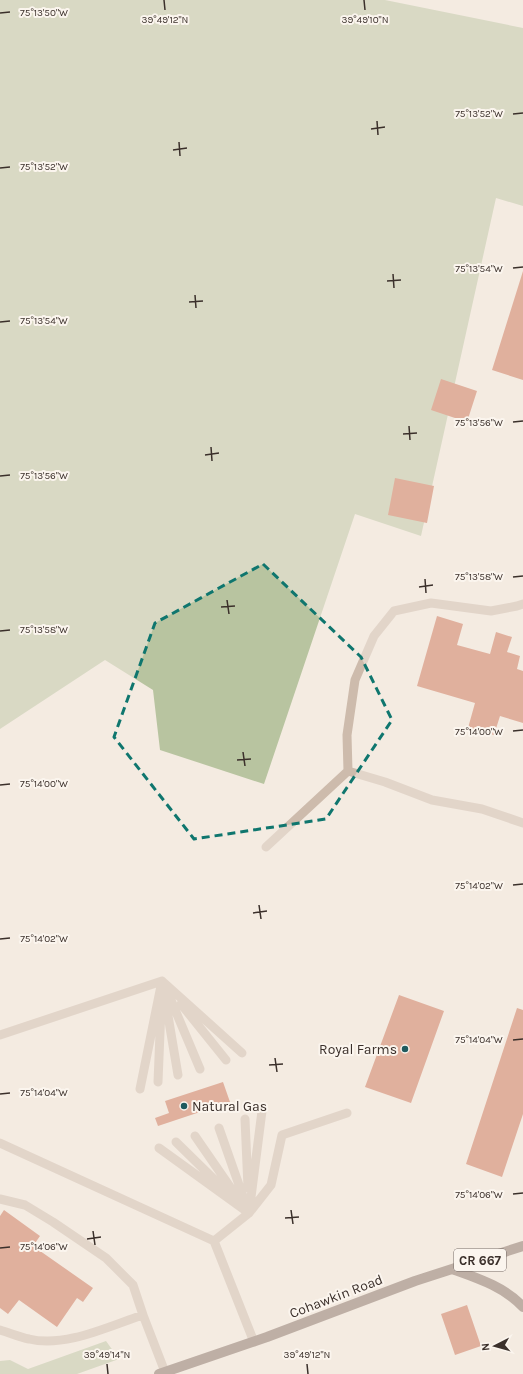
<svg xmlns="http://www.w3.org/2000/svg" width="523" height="1374" viewBox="0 0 523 1374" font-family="Karla,sans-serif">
  <rect width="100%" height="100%" fill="#f4ebe1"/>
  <path fill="#b8c4a0" d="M 0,0 L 385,0 L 523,28 L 523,206 L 496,198 L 421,536 L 355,514 L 264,784 L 160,750 L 153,690 L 105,660 L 0,729 Z
    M 106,1341 L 119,1359 L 77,1374 L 0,1374 L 0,1361 L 10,1360 L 28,1369 Z"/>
  <path fill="#c8694b" d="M 523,271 L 523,380 L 492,370 Z
    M 441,379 L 477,391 L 467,422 L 431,410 Z
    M 395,478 L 434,486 L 427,523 L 388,515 Z
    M 437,616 L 463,624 L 457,645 L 490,654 L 496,632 L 512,637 L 507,652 L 520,656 L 517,669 L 523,671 L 523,723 L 500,716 L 494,735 L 468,728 L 475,703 L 417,686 Z
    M 399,995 L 444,1011 L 411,1103 L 365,1087 Z
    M 517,1008 L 523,1010 L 523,1114 L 502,1177 L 466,1164 Z
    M 223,1082 L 230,1102 L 158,1126 L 155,1118 L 169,1113 L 165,1101 Z
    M 4,1210 L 40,1236 L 33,1246 L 93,1288 L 83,1302 L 77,1298 L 57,1327 L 19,1300 L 8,1314 L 0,1308 L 0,1216 Z
    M 467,1305 L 481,1346 L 455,1355 L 441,1314 Z"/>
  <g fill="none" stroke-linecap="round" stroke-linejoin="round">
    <path stroke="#cdbbac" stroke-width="9" d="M 348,771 L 347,735 L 355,680 L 374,636 L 394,611 L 431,603 L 491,611 L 517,606 L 523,604
      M 266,847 L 348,771 L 385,782 L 432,800 L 482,809 L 523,823
      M 162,981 L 242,1053
      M 163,986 L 178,1075
      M 168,993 L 200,1069
      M 181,1004 L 226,1060
      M 0,1035 L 162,981
      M 158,1082 L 161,1008
      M 140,1089 L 162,981
      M 245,1119 L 248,1188
      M 219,1128 L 245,1202
      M 195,1136 L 244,1207
      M 176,1142 L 226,1191
      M 0,1143 L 214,1241 L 254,1342
      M 159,1148 L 249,1213
      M 0,1199 L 25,1205 L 53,1222 L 106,1258 L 133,1285 L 143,1315 L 165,1372
      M 249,1213 L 262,1111
      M 214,1241 L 249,1213 L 271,1185 L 282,1135 L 347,1113
      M 0,1330 C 10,1333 20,1337 29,1339 C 65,1348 109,1326 143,1315"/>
    <path stroke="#7d675c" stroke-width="10" d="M 452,1269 C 477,1278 505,1287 523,1307
      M 159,1374 L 267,1337 L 415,1281 L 523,1246"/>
  </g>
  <path d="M0 0H523V1374H0ZM 263,564 L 361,657 L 392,720 L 326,819 L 194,839 L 114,737 L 155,623 Z" fill="#f4ebe1" fill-opacity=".55" fill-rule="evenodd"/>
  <path fill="none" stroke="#0f766e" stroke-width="3" stroke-dasharray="8 5" stroke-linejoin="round" d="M 263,564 L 361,657 L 392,720 L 326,819 L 194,839 L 114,737 L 155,623 Z"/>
  <path fill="none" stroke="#3b302b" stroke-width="1.5" d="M 164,0 L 165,10M 364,0 L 365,10M 0,13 L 10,12M 513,114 L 523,113M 377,121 L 378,135M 371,129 L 385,127M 179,142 L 180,156M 173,150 L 187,148M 0,168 L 10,167M 513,268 L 523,267M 393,274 L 394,288M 387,281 L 401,280M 195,295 L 196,308M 189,302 L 203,301M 0,322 L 10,321M 513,422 L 523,421M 409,426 L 410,440M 403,434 L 417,433M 211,447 L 212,461M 205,455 L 219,453M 0,476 L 10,475M 513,577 L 523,576M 425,579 L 426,593M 419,587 L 433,585M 227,600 L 229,614M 221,607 L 235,606M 0,631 L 10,630M 513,731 L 523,730M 243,752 L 245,766M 237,760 L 251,759M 0,785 L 10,784M 513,885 L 523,884M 259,905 L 261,919M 253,913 L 267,911M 0,939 L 10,938M 513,1040 L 523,1039M 275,1058 L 277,1072M 269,1065 L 283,1064M 0,1094 L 10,1093M 513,1194 L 523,1193M 291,1210 L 293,1224M 285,1218 L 299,1217M 93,1231 L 95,1245M 87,1239 L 101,1237M 0,1248 L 10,1247M 107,1364 L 108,1374M 307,1364 L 308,1374"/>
  <g fill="#1f5a5e" stroke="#fbf5ee" stroke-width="1.5">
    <circle cx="405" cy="1049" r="4"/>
    <circle cx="184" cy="1106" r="4"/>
  </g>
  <g text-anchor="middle" stroke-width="4" stroke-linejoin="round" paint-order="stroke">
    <rect fill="#fbf5ee" stroke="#756b66" stroke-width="1" x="454" y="1249" width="52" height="22" rx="3"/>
    <g font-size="13" font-weight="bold" fill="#3b302b">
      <text x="480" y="1265">CR 667</text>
    </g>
    <g font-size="14" fill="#3b302b" stroke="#fbf5ee" text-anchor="end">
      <text x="397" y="1054">Royal Farms</text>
      <text x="192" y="1111" text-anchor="start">Natural Gas</text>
    </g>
    <g font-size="14" fill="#3b302b" stroke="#fbf5ee">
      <text transform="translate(336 1296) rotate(-21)" y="5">Cohawkin Road</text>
    </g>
  </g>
  <g font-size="10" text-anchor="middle" fill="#3b302b" stroke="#fbf5ee" stroke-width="4" stroke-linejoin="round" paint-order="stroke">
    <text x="44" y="16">75°13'50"W</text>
    <text x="165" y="23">39°49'12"N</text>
    <text x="365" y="23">39°49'10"N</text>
    <text x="479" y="117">75°13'52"W</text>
    <text x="44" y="170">75°13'52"W</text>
    <text x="479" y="272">75°13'54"W</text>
    <text x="44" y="324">75°13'54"W</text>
    <text x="479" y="426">75°13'56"W</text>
    <text x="44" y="479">75°13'56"W</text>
    <text x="479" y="580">75°13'58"W</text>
    <text x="44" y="633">75°13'58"W</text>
    <text x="479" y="735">75°14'00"W</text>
    <text x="44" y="787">75°14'00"W</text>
    <text x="479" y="889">75°14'02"W</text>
    <text x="44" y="942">75°14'02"W</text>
    <text x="479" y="1043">75°14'04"W</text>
    <text x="44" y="1096">75°14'04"W</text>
    <text x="479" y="1198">75°14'06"W</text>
    <text x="44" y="1250">75°14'06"W</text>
    <text x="107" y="1358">39°49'14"N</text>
    <text x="307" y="1358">39°49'12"N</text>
  </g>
  <g transform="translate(495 1346) rotate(264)" stroke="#fbf5ee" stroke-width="3" paint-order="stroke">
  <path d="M0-3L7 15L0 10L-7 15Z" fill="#3b302b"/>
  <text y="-6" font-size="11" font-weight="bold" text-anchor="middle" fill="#3b302b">N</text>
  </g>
</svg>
